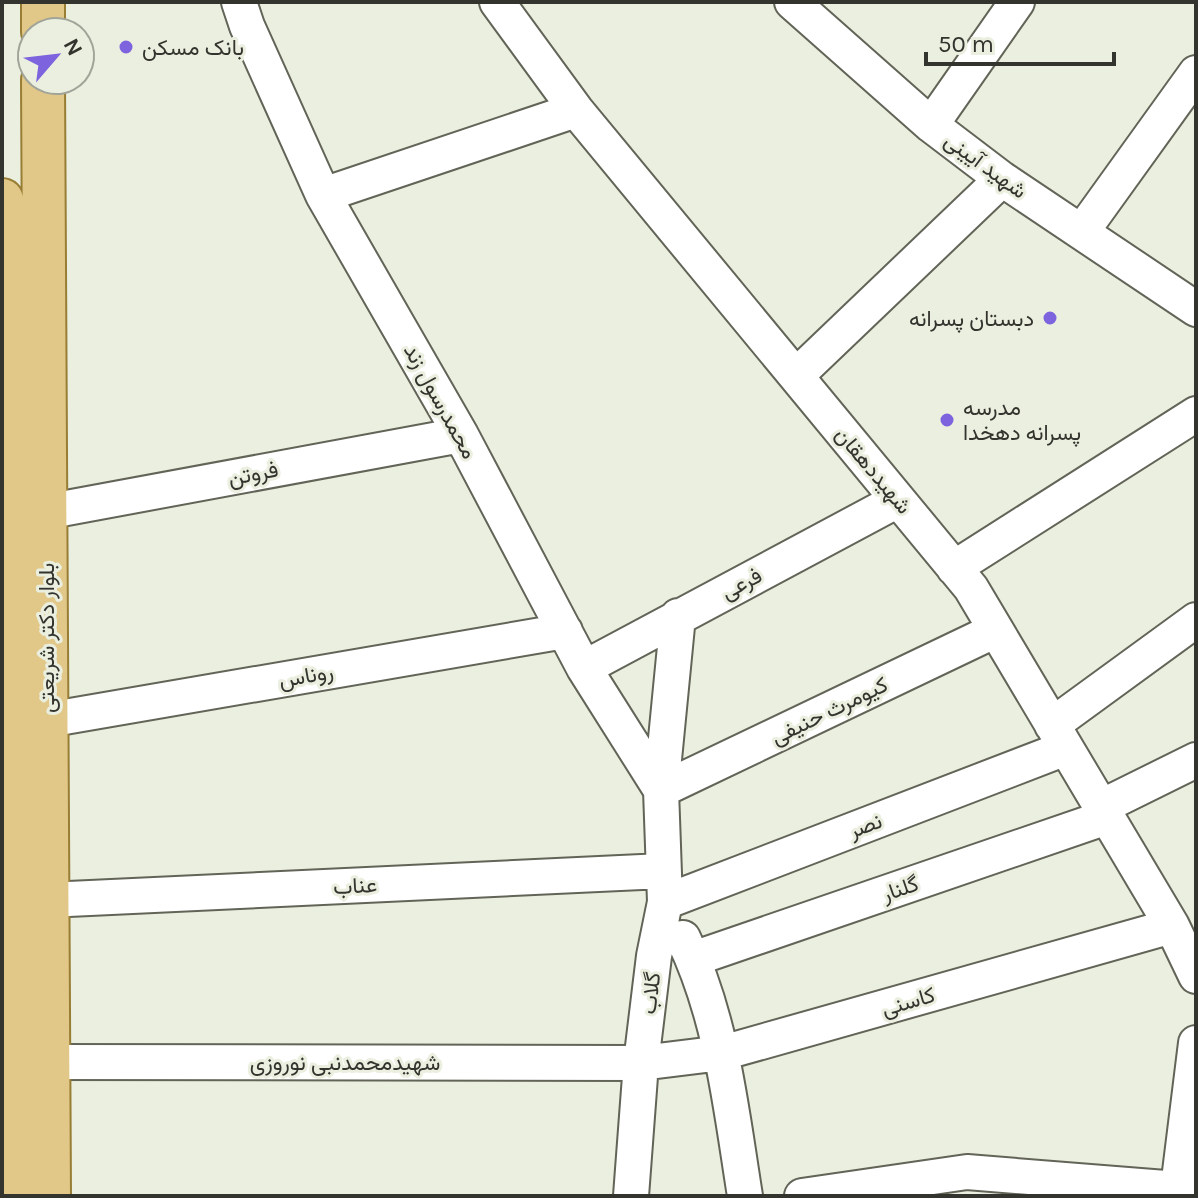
<svg xmlns="http://www.w3.org/2000/svg" width="1198" height="1198" viewBox="0 0 1198 1198" font-family="Karla,Vazirmatn,sans-serif">
  <rect width="100%" height="100%" fill="#eaefdf"/>
  <g fill="none" stroke-linecap="round" stroke-linejoin="round">
    <g stroke="#616457" stroke-width="38">
      <path id="minor" d="M 239,2 L 247,26 L 323,195 L 461,435 L 584,668 L 661,790
        M 497,2 L 576,110 L 971,588 L 1172,926 L 1196,976
        M 792,2 L 931,125 L 1002,179 L 1196,309
        M 931,125 L 1017,2
        M 323,195 L 576,110
        M 1083,230 L 1196,73
        M 796,376 L 1002,179
        M 45,512 L 461,435
        M 954,568 L 1196,414
        M 584,668 L 898,500
        M 47,720 L 565,631
        M 1052,725 L 1196,620
        M 661,790 L 996,630
        M 1101,807 L 1196,760
        M 47,900 L 663,871
        M 665,902 L 1066,748
        M 683,938 C 722,1018 731,1109 745,1196
        M 693,959 L 1107,817
        M 48,1062 L 641,1063 L 722,1053 L 1172,926
        M 631,1196 L 641,1063 L 654,956 L 665,902 L 661,790 L 678,616
        M 802,1196 L 967,1172 L 1178,1189
        M 1177,1196 L 1196,1043"/>
    </g>
    <g stroke="#987d34" stroke-width="46">
      <path id="major" d="M 43,2 L 43,32
        M 43,80 L 49,1196
        M 2,200 L 5,327 L 9,1196"/>
    </g>
    <use href="#minor" stroke="#fff" stroke-width="34"/>
    <use href="#major" stroke="#e2c888" stroke-width="42"/>
  </g>
  <g fill="#7d63de" stroke="#eaefdf" stroke-width="3">
    <circle cx="126" cy="47" r="8"/>
    <circle cx="1050" cy="318" r="8"/>
    <circle cx="947" cy="420" r="8"/>
  </g>
  <g text-anchor="middle" stroke-width="6" stroke-linejoin="round" paint-order="stroke">
    <g font-size="22" fill="#33342e" stroke="#eaefdf" text-anchor="start">
      <text x="142" y="55">بانک مسکن</text>
      <text x="1034" y="326" text-anchor="end">دبستان پسرانه</text>
      <text x="963" y="415">مدرسه<tspan x="963" dy="25">پسرانه دهخدا</tspan></text>
    </g>
    <g font-size="22" fill="#33342e" stroke="#eaefdf">
      <text transform="translate(986 165) rotate(36)" y="8">شهید آیینی</text>
      <text transform="translate(441 401) rotate(61)" y="8">محمدرسول زند</text>
      <text transform="translate(874 470) rotate(50)" y="8">شهیددهقان</text>
      <text transform="translate(253 473) rotate(-11)" y="8">فروتن</text>
      <text transform="translate(741 583) rotate(-28)" y="8">فرعی</text>
      <text transform="translate(46 638) rotate(-90)" y="8">بلوار دکتر شریعتی</text>
      <text transform="translate(306 675) rotate(-10)" y="8">روناس</text>
      <text transform="translate(829 710) rotate(-26)" y="8">کیومرث حنیفی</text>
      <text transform="translate(865 825) rotate(-21)" y="8">نصر</text>
      <text transform="translate(355 885) rotate(-3)" y="8">عناب</text>
      <text transform="translate(900 888) rotate(-19)" y="8">گلنار</text>
      <text transform="translate(650 993) rotate(-83)" y="8">گلاب</text>
      <text transform="translate(908 1001) rotate(-16)" y="8">کاسنی</text>
      <text x="345" y="1070">شهیدمحمدنبی نوروزی</text>
    </g>
  </g>
  <rect width="1198" height="1198" fill="none" stroke="#33342e" stroke-width="8"/>
  <g transform="translate(56 56) rotate(62)"><circle r="38" fill="#eaefdf" stroke="#a1a498" stroke-width="2"/>
  <path d="M0-6L14 30L0 20L-14 30Z" fill="#7d63de"/>
  <text y="-12" font-size="22" font-weight="bold" text-anchor="middle" fill="#33342e">N</text>
  </g>
  <path d="M926 52v12h188v-12" fill="none" stroke="#33342e" stroke-width="4"/>
  <text x="938" y="52" font-size="24" fill="#33342e" stroke="#eaefdf" stroke-width="6" paint-order="stroke">50 m</text>
</svg>
